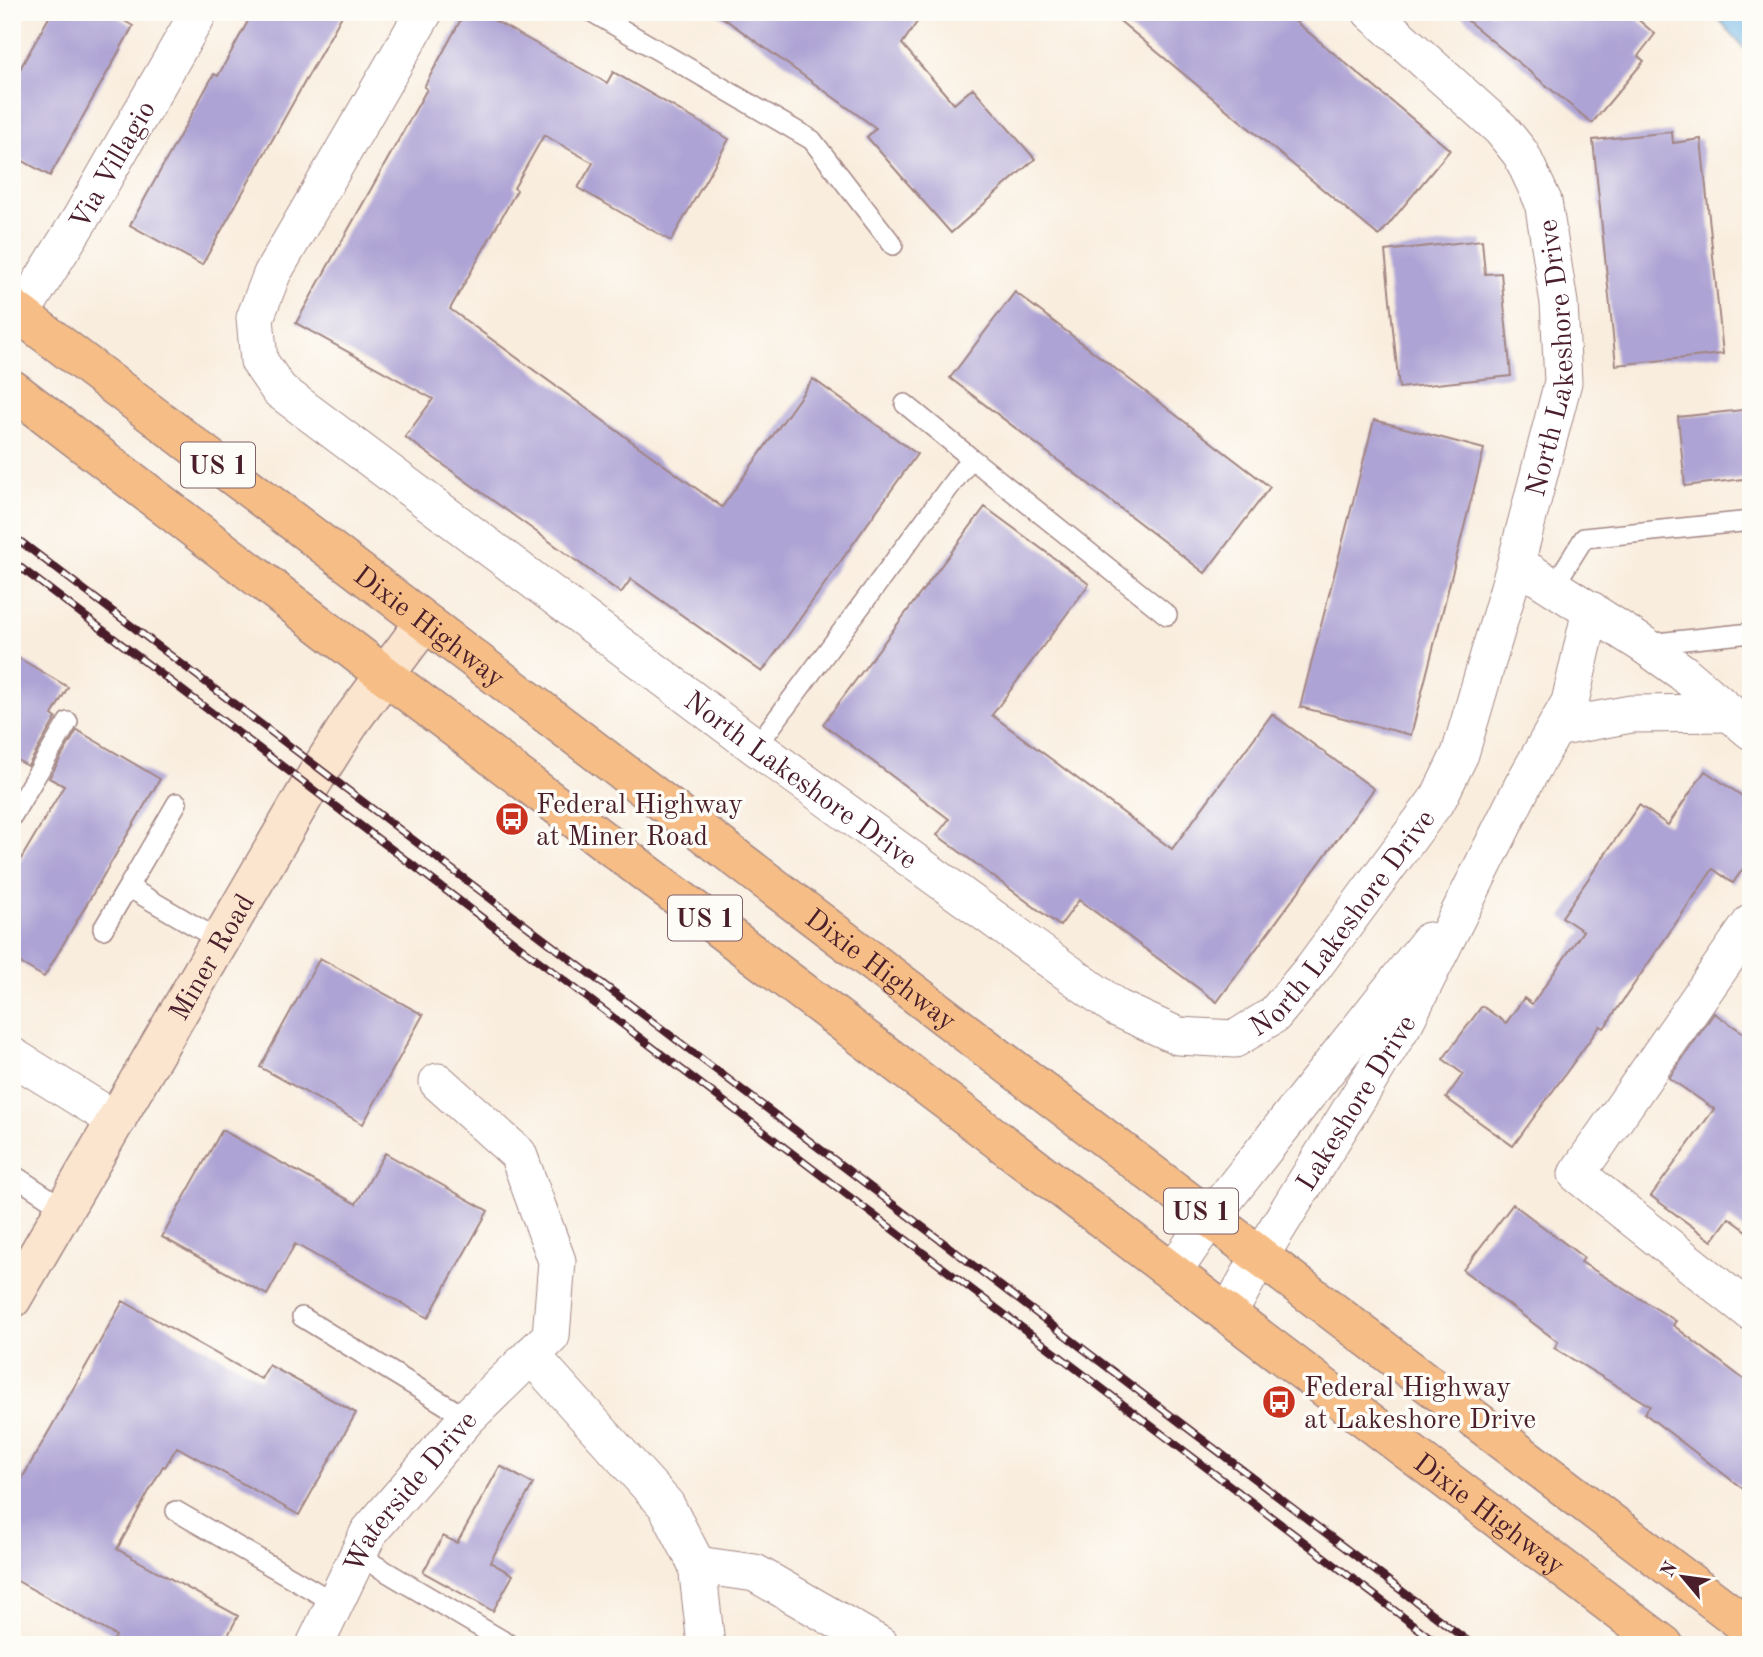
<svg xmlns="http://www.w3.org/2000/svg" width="1763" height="1657" viewBox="0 0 1763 1657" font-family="'Old Standard TT',serif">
  <rect width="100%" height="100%" fill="#fdfcf7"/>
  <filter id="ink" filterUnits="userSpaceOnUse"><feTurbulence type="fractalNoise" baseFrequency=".0143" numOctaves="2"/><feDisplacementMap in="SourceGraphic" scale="14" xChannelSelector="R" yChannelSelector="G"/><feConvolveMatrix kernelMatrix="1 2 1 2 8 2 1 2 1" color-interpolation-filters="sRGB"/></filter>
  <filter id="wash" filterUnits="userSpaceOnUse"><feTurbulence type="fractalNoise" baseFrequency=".00686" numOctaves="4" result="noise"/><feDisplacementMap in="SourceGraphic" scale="28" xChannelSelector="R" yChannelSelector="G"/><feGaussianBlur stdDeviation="1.57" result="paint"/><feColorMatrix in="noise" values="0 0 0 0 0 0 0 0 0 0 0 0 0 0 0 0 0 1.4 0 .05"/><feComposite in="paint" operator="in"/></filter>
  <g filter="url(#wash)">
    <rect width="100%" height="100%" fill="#f9edde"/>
    <path fill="#6fb6e6" stroke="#5c6a88" stroke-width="2" d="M 1713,12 L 1751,12 L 1751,56 L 1749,54 Z"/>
    <g id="blocks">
      <path fill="#ada3d4" d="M 52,12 L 109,12 L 133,26 L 50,176 L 12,155 L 12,83 Z
        M 253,12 L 344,12 L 202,265 L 130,225 L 214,74 L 218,76 Z
        M 465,12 L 479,12 L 607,83 L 613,72 L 729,139 L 671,241 L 578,188 L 593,163 L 544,135 L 514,188 L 517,190 L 450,309 L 722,507 L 813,379 L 917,454 L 762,672 L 631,579 L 621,593 L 405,437 L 433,399 L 296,323 L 427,89 L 424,87 Z
        M 715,12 L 924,12 L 902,44 L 954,104 L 973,88 L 1035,159 L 951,233 L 867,137 L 876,128 Z
        M 1109,12 L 1284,12 L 1450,150 L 1379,236 Z
        M 1457,12 L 1629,12 L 1655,34 L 1638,56 L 1644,61 L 1592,123 Z
        M 1672,132 L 1673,143 L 1701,139 L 1723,354 L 1616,365 L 1593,140 Z
        M 1482,240 L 1485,274 L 1501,273 L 1511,376 L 1399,388 L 1385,251 Z
        M 1015,292 L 1270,487 L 1205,573 L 950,378 Z
        M 1751,409 L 1751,478 L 1685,486 L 1678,417 Z
        M 1374,420 L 1484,449 L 1411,735 L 1300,707 Z
        M 985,507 L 1089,584 L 992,715 L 1172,849 L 1272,714 L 1374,789 L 1217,1002 L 1079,900 L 1060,926 L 937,835 L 949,819 L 823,724 Z
        M 12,654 L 68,687 L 52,715 L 56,718 L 28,766 L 12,757 Z
        M 77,730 L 160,779 L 44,977 L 12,958 L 12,874 L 64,786 L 49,778 Z
        M 1705,771 L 1751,802 L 1751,857 L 1733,883 L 1713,869 L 1604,1028 L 1600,1026 L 1513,1146 L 1446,1098 L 1463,1074 L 1443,1059 L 1482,1006 L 1506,1023 L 1524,998 L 1532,1004 L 1583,931 L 1562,917 L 1639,805 L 1668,825 Z
        M 320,958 L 423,1015 L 363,1124 L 260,1067 Z
        M 1714,1013 L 1751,1038 L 1751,1234 L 1729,1218 L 1712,1241 L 1651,1196 L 1714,1109 L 1669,1078 Z
        M 222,1130 L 356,1204 L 385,1153 L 488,1211 L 428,1318 L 295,1244 L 267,1295 L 162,1237 Z
        M 1513,1204 L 1584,1258 L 1581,1262 L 1676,1321 L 1673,1325 L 1751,1385 L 1751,1495 L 1644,1413 L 1650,1406 L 1554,1348 L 1558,1342 L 1463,1270 Z
        M 123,1301 L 261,1379 L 269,1365 L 356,1413 L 299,1515 L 177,1447 L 165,1467 L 163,1466 L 117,1549 L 238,1616 L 223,1645 L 111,1645 L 116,1636 L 12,1578 L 12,1496 Z
        M 500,1466 L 533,1484 L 490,1562 L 513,1575 L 493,1611 L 423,1572 L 443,1536 L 457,1543 Z"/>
    </g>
  </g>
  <g filter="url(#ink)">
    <use href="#blocks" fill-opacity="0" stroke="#a28684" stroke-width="2"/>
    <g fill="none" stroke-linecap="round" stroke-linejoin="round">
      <g stroke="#a28684" stroke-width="22">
        <path id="lane" d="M 592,12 L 812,140 L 893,245
          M 971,458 L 1167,615
          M 1554,586 L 1584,538 L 1751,521
          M 1647,644 L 1751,633
          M 756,747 L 971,458 L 905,404
          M 177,803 L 128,887 L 219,940
          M 12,816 L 68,722
          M 103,929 L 128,887
          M 12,1174 L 65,1209
          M 302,1317 L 467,1418
          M 176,1511 L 335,1603
          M 358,1555 L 510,1645"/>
      </g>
      <g stroke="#a28684" stroke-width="39">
        <g id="street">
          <path id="s1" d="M 424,12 L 272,274 L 255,318 L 259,361 L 279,390 L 756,747 L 1117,1008 L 1178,1036 L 1235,1039 L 1274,1015 L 1312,969 L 1439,797 L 1460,754 L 1516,563 L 1563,382 L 1559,303 L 1543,201 L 1521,154 L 1501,129 L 1371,12"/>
          <path id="s2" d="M 21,314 L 82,216 L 199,12"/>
          <path d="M 1516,563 L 1644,645 L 1682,672 L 1751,731"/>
          <path d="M 1556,728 L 1631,714 L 1730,713"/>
          <path d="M 1751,923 L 1577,1174 L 1751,1312"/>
          <path d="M 12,1056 L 117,1121"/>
          <path d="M 1173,1272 L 1210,1218 L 1429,941"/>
          <path id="s3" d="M 1228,1314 L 1260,1256 L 1406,1020 L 1523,785 L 1570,702 L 1591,610"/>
          <path d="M 531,1355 L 666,1505 L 697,1565 L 706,1645"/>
          <path d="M 697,1565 L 755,1573 L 880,1645"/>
          <path id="s4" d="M 315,1645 L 369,1532 L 467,1418 L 551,1336 L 557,1261 L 518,1154 L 438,1082"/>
        </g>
      </g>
      <g stroke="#a28684" stroke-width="41">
        <g id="secondary">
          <path id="s5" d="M 12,1299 L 310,786 L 353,718 L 424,623"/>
        </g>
      </g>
      <g stroke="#a28684" stroke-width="41">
        <g id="primary">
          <path id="s6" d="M 12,308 L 1751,1629"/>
          <path id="s7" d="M 12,389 L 385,675 L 1664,1645"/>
        </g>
      </g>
      <use href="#lane" stroke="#fff" stroke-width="19"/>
      <use href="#street" stroke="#fff" stroke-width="37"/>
      <use href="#secondary" stroke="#fbe5cf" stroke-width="38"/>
      <use href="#primary" stroke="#f6be86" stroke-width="38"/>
      <g stroke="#4a1f2b" stroke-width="8">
        <path id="rail" d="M 12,535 L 1473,1645
          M 12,561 L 1440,1645"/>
      </g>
      <use href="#rail" stroke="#fdfcf7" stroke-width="5" stroke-dasharray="16" stroke-linecap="butt"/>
    </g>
  </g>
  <defs>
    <g id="bus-disc" transform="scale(1.75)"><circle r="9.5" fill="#c8321e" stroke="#fdfcf7"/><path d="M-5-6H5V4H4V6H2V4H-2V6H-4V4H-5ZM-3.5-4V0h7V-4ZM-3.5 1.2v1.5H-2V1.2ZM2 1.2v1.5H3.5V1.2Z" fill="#fff"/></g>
  </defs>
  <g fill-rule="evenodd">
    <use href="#bus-disc" x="512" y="819"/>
    <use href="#bus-disc" x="1279" y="1402"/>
  </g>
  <g text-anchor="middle" stroke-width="7" stroke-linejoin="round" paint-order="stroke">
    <g fill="#fdfcf7" stroke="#806168" stroke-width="2">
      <rect x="181" y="442.5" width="74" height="45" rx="5"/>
      <rect x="668" y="895.5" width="74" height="45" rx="5"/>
      <rect x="1164" y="1188.5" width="74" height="45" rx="5"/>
    </g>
    <g font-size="26" font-weight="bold" fill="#4a1f2b">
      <text x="218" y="474">US 1</text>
      <text x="705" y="927">US 1</text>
      <text x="1201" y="1220">US 1</text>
    </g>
    <g font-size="28" fill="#4a1f2b" stroke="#fdfcf7">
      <text dy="10" stroke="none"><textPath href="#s2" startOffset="175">Via Villagio</textPath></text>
      <text dy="10" stroke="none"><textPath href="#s1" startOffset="2370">North Lakeshore Drive</textPath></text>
      <text dy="10" stroke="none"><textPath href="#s6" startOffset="525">Dixie Highway</textPath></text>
      <text dy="10" stroke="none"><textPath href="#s1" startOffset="1080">North Lakeshore Drive</textPath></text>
      <text dy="10" stroke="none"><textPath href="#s1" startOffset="1754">North Lakeshore Drive</textPath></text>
      <text dy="10" stroke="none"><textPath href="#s5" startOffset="396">Miner Road</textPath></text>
      <text dy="10" stroke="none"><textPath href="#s6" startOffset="1092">Dixie Highway</textPath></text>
      <text dy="10" stroke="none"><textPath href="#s3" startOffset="247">Lakeshore Drive</textPath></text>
      <text dy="10" stroke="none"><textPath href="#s4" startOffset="182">Waterside Drive</textPath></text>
      <text dy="10" stroke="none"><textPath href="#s7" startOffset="1857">Dixie Highway</textPath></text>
    </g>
    <g font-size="28" fill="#4a1f2b" stroke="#fdfcf7" text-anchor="start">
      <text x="536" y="813">Federal Highway<tspan x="536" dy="32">at Miner Road</tspan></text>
      <text x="1304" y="1396">Federal Highway<tspan x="1304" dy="32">at Lakeshore Drive</tspan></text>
    </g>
  </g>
  <rect width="1763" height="1657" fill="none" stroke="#fdfcf7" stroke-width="42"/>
  <g transform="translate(1683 1577) rotate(299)" stroke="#fdfcf7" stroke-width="5" paint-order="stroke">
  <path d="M0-5L12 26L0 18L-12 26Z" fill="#4a1f2b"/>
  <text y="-10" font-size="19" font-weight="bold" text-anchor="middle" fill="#4a1f2b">N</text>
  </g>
</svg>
